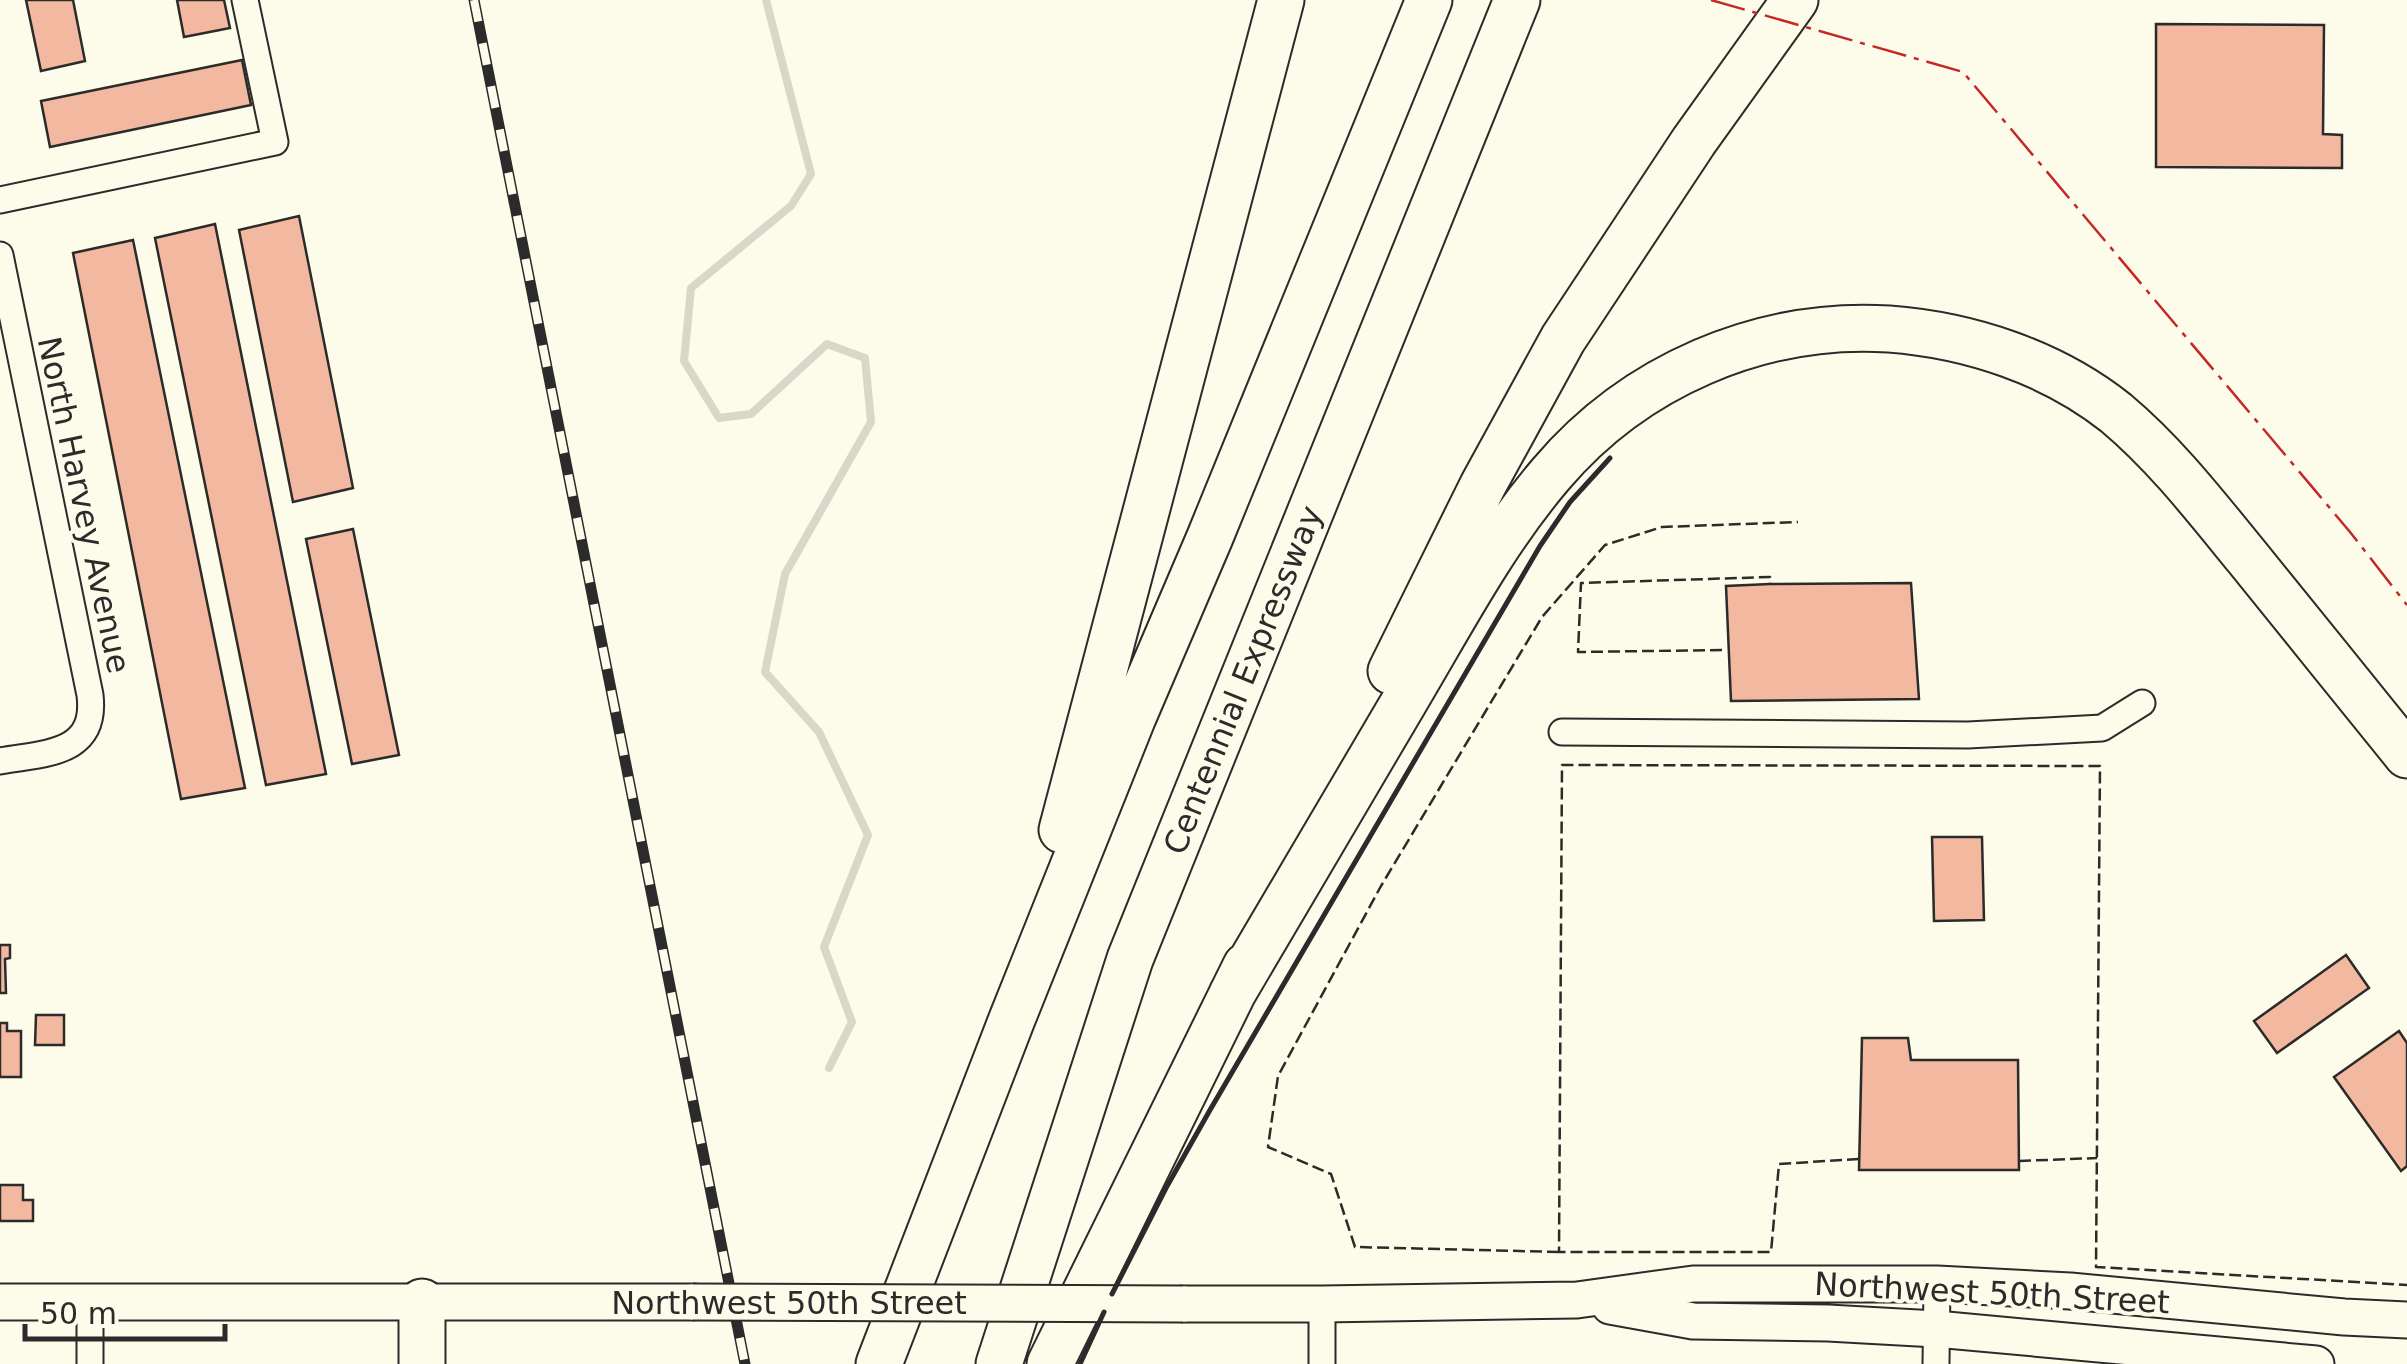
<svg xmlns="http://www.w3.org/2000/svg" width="2407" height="1364" viewBox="0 0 2407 1364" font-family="'DejaVu Sans',sans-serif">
  <rect width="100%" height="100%" fill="#fdfbea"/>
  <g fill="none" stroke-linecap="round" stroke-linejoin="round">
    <path stroke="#d8d7c9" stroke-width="8" d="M 766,0 L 811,174 L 791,206 L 691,288 L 684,361 L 719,418 L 751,414 L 827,344 L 865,358 L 871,422 L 785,574 L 765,672 L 819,732 L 868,835 L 824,947 L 852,1022 L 829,1068"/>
  </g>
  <path fill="#f2b8a0" stroke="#2b2b2b" stroke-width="2.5" d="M 26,0 L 73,0 L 85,61 L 41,71 Z
    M 177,0 L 224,0 L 230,28 L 184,37 Z
    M 2156,24 L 2324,25 L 2323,134 L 2342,135 L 2342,168 L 2156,167 Z
    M 242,60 L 251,105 L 50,147 L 41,101 Z
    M 299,216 L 353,488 L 293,502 L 239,230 Z
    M 215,224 L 326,774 L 266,785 L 155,238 Z
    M 133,240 L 245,788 L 181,799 L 73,253 Z
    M 353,529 L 399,755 L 352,764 L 306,539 Z
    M 1911,583 L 1919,699 L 1731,701 L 1726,586 L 1770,584 Z
    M 1932,837 L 1982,837 L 1984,920 L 1934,921 Z
    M 0,945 L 10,945 L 10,958 L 5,959 L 6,993 L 0,993 Z
    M 2346,955 L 2369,988 L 2277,1053 L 2254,1021 Z
    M 36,1015 L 64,1015 L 64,1045 L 35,1045 Z
    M 0,1023 L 7,1023 L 7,1031 L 21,1031 L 21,1077 L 0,1077 Z
    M 2399,1031 L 2407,1043 L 2407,1166 L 2401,1171 L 2334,1077 Z
    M 1862,1038 L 1908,1038 L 1911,1060 L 2018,1060 L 2019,1170 L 1859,1170 Z
    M 0,1185 L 23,1185 L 23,1200 L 33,1200 L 33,1221 L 0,1221 Z"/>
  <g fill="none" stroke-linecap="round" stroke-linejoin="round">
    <g stroke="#2b2b2b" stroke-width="29">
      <path id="street" d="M 0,200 L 275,142 L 245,0
        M 0,255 L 90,695 C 97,755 45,753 0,761
        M 1562,732 L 1968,735 L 2102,728 L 2142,703
        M 90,1364 L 90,1302
        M 1322,1364 L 1322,1304
        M 1936,1364 L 1937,1284"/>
    </g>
    <g stroke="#2b2b2b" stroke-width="39">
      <path id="secondary" d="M 0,1302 L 693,1302
        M 1183,1304 L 1322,1304 L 1577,1300 L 1693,1284 L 1937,1284 L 2070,1291 L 2344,1317 L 2407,1320
        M 1610,1306 L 1693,1321 L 1828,1323 L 1936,1329 L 2316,1364"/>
    </g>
    <g stroke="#2b2b2b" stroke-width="49">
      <path id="highway" d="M 1391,671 L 1483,485 L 1563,339 L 1694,141 L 1795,0
        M 1062,830 L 1281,0
        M 1232,994 C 1289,897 1347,799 1404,702 C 1450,625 1492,543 1551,474 C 1634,376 1760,321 1889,329 C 1969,335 2052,362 2116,413 C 2166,455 2206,507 2247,557 C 2300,623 2354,689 2407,755
        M 422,1364 L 422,1302
        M 879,1364 L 1012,1019 L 1133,717 L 1210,537 L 1429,0
        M 999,1364 L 1130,959 L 1517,0
        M 1050,1364 L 1246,966"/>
    </g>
    <use href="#street" stroke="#fdfbea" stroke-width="25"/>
    <use href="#secondary" stroke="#fdfbea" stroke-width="35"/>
    <use href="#highway" stroke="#fdfbea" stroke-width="45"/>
    <g stroke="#2b2b2b" stroke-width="11">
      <path id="rail" d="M 474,0 L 745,1364"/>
    </g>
    <use href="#rail" stroke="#fdfbea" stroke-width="8" stroke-dasharray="22" stroke-linecap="butt"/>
    <g stroke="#2b2b2b" stroke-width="39" stroke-linecap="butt">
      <path id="secondary-bridge" d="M 693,1302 L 1183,1304"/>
    </g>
    <use href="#secondary-bridge" stroke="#fdfbea" stroke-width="35"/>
    <path stroke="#2b2b2b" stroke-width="2.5" stroke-dasharray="12 5" stroke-linecap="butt" d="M 1722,650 L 1578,652 L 1581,583 L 1770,577 L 1770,584
      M 1859,1159 L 1779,1164 L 1771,1252 L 1559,1252 L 1562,765 L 2100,766 L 2096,1267 L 2407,1285
      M 2019,1161 L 2097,1158
      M 1559,1252 L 1355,1247 L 1331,1174 L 1268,1147 L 1278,1076 L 1381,886 L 1542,617 L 1605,545 L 1662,527 L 1798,522"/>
    <path stroke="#2b2b2b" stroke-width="5" d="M 1112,1294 L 1166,1188 L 1210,1110 L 1540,546 L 1570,502 L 1610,458
      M 1080,1364 L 1104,1312"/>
    <path stroke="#c62828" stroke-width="2.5" stroke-dasharray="35 8 5 8" stroke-linecap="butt" d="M 1711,0 L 1963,72 L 2350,532 L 2407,605"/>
  </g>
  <g text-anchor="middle" stroke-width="8" stroke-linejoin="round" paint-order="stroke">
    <g font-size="32" fill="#2b2b2b" stroke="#fdfbea">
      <text transform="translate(84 505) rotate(78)" y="11">North Harvey Avenue</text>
      <text transform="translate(1243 680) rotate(-68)" y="11">Centennial Expressway</text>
      <text transform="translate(1992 1293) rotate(3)" y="11">Northwest 50th Street</text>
      <text x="789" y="1314">Northwest 50th Street</text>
    </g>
  </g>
  <path d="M25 1324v15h200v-15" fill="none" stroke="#2b2b2b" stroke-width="5"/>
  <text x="40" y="1324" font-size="30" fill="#2b2b2b" stroke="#fdfbea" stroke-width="8" paint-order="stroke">50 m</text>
</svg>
